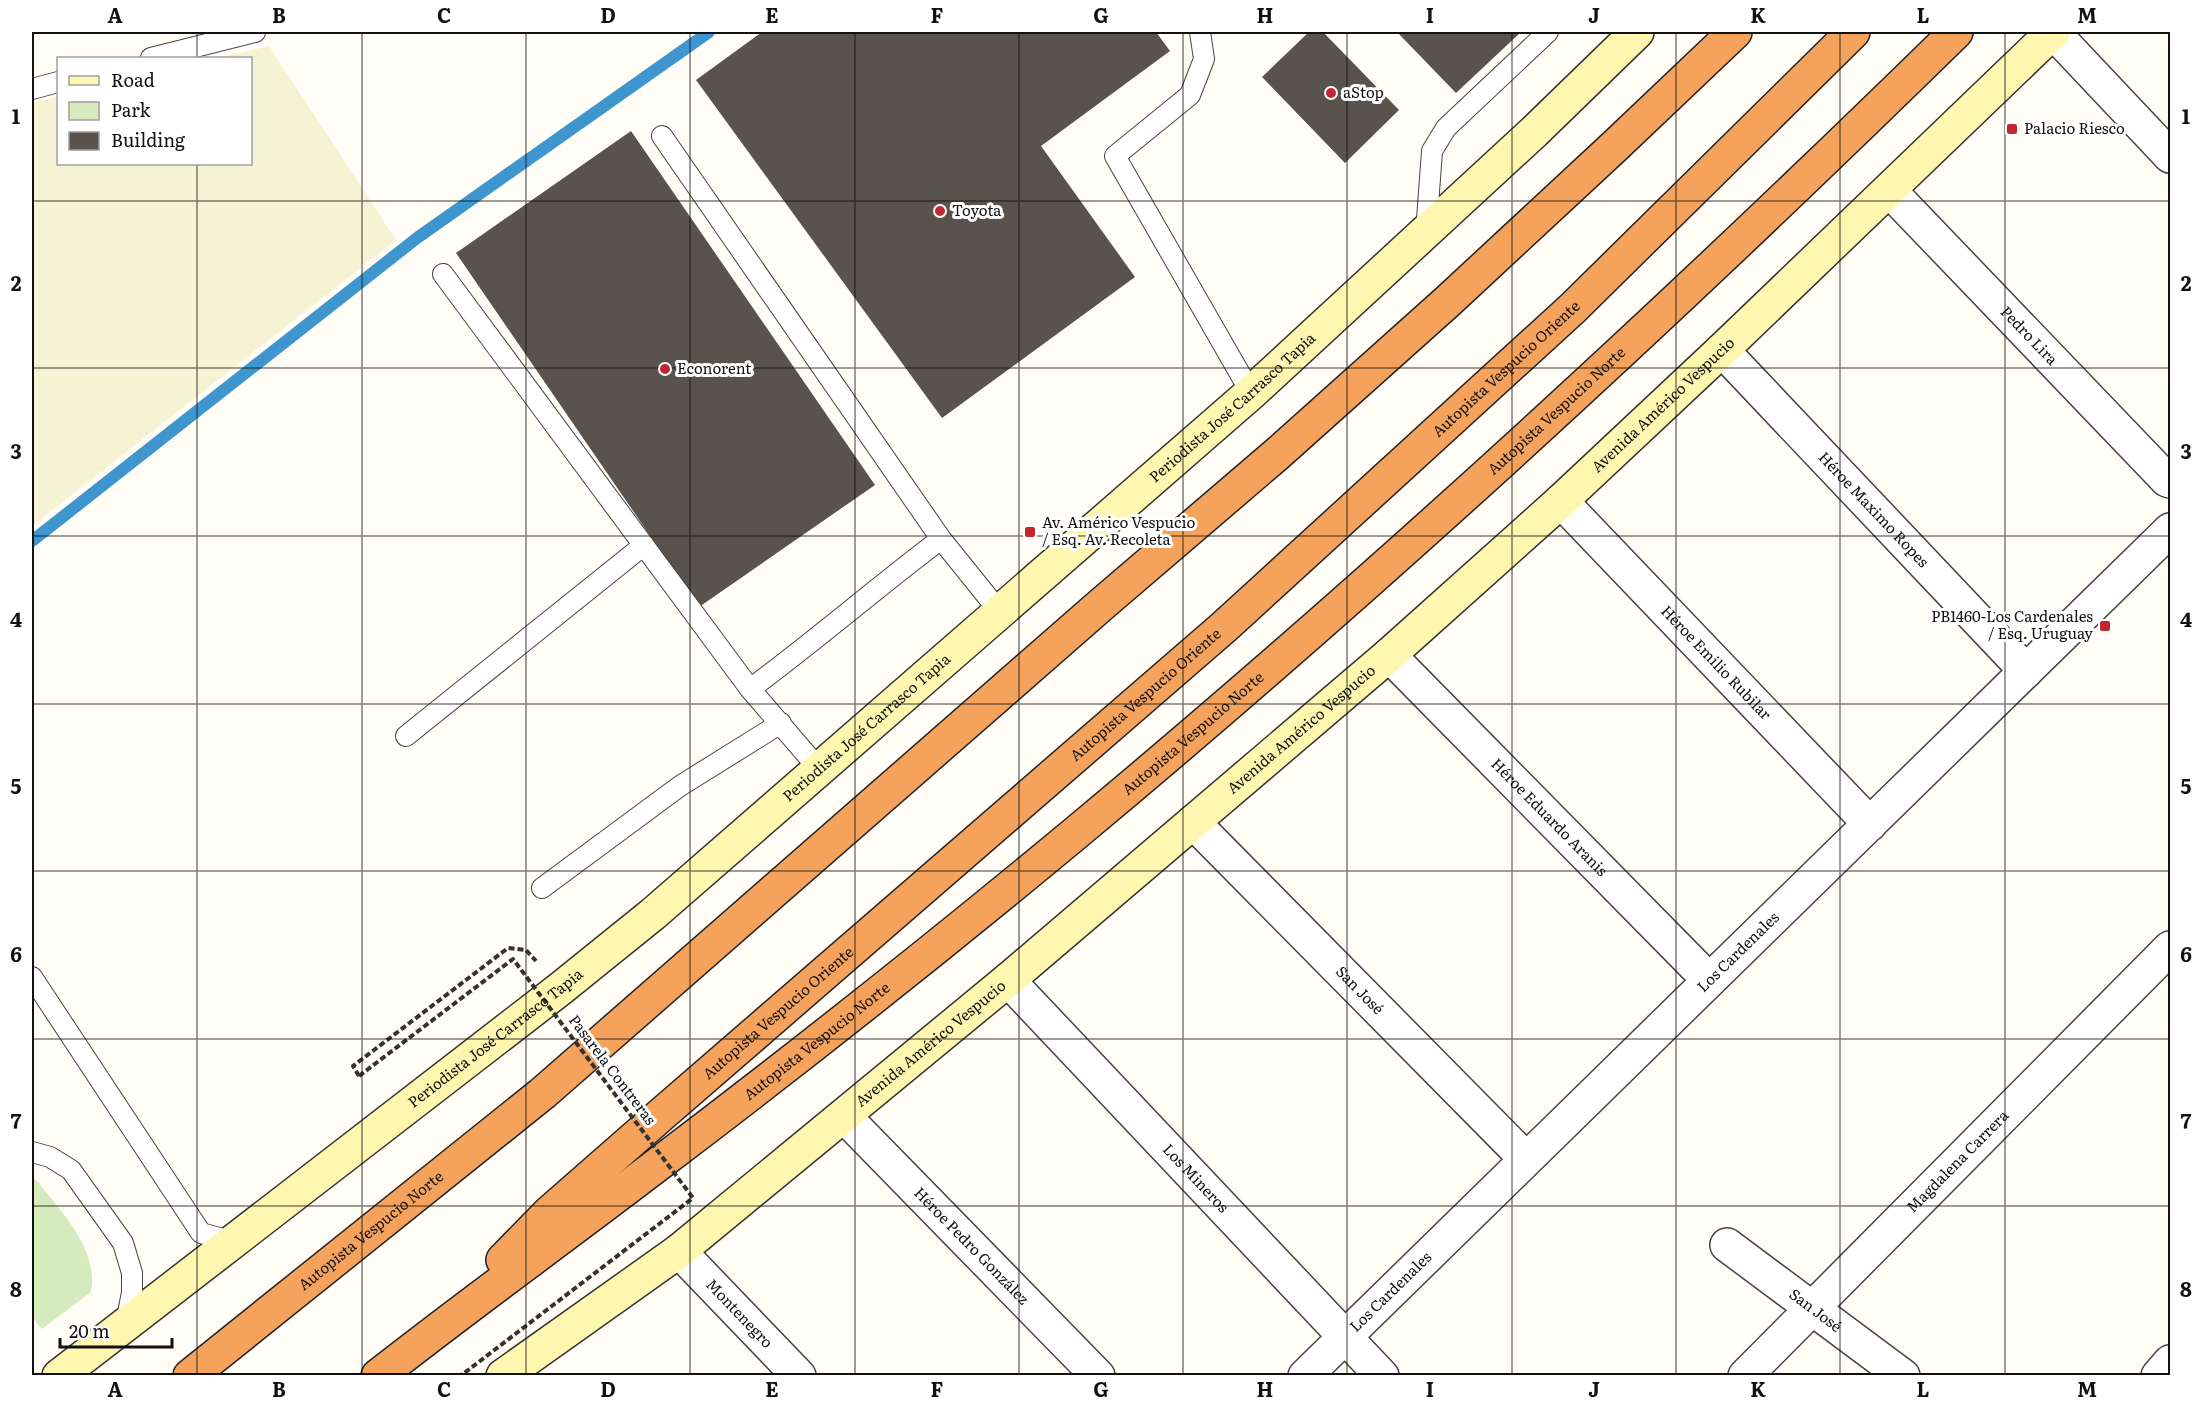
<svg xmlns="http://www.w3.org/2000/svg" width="2202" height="1407" viewBox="0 0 2202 1407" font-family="Literata,serif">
  <rect width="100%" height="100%" fill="#fffdf5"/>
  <path fill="#f6f3d4" d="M 269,46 L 396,240 L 32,526 L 32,103 L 58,96 L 58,164 L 250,164 L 250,58 L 218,58 Z"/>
  <path fill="#d5ebbd" d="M 32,1178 L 38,1182 C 62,1213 99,1250 91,1292 L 42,1329 L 32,1317 Z"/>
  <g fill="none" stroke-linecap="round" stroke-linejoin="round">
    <path stroke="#3f96cf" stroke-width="12" d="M 32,541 L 417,238 L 709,32"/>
  </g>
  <path fill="#5a524d" d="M 762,32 L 1156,32 L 1170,51 L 1041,146 L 1135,277 L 942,418 L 696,80 Z
    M 1309,32 L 1323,32 L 1399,110 L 1345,163 L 1262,77 Z
    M 1397,32 L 1521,32 L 1456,93 Z
    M 631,131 L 875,485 L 699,607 L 456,253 Z"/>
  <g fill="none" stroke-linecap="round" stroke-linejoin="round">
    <g stroke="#444" stroke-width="22">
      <path id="lane" d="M 1200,32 L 1204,59 L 1190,95 L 1115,156 L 1251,393
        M 151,58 L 255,32
        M 32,89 L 58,82
        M 662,136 L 941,539
        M 1426,233 L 1432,151 L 1446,128 L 1548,32
        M 443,274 L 750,689
        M 406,736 L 644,545
        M 819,769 L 750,689 C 815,641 876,588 941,539 L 999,611
        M 542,888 L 680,786 L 781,723
        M 32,977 L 201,1233 L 234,1242
        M 32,1152 L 50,1157 L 71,1170 L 123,1243 L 132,1273 L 132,1292 L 126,1324"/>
    </g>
    <g stroke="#444" stroke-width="36">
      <g id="street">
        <path d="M 2053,32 L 2170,156"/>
        <path id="s1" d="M 1889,190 L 2167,480 L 2170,481"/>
        <path id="s2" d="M 1722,350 L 2026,671"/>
        <path id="s3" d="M 1561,501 L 1870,824"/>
        <path id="s4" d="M 1389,655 L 1709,980"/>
        <path id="s5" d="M 1193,822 L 1526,1159"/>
        <path id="s6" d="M 1008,980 L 1382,1376"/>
        <path id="s7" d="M 844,1116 L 1098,1376"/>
        <path id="s8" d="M 1727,1245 L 1903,1376"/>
        <path id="s9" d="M 679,1251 L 799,1376"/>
        <path id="s10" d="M 1305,1376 L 2170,530"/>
        <path id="s11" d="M 1745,1376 L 2170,948"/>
        <path d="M 2158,1376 L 2170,1362"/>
      </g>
    </g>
    <g stroke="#333" stroke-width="36">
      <g id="secondary">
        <path id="s12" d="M 59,1376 L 560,989 L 653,914 L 1251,393 L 1534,132 L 1637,32"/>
        <path id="s13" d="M 503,1376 L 679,1251 L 1008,980 L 1389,655 L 1561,501 L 1722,350 L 2053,32"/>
      </g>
    </g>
    <g stroke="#222" stroke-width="36">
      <g id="highway">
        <path id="s14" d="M 503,1260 L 549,1213 L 662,1114 L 1224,627 L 1573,308 L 1853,32"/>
        <path id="s15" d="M 190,1376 L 543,1093 L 1102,604 L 1276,455 L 1447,302 L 1615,146 L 1735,32"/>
        <path id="s16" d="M 378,1376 C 471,1303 567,1234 661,1162 C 802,1055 941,945 1077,832 C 1382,578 1673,309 1956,32"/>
      </g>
    </g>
    <path stroke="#333" stroke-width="4" stroke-dasharray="6 3" stroke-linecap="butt" d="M 359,1076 L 353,1066 L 508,948 L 526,950 L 536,961
      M 460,1376 L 463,1374"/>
    <use href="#lane" stroke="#fff" stroke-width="20"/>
    <use href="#street" stroke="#fff" stroke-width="33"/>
    <use href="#secondary" stroke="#fff6b0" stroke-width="33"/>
    <use href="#highway" stroke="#f5a25d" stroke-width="33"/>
    <path stroke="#333" stroke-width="4" stroke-dasharray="6 3" stroke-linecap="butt" d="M 359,1076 L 513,959 L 693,1198 L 463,1374"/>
  </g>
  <path fill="none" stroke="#111" stroke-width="1.5" stroke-opacity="0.55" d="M 197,32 L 197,58M 362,32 L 362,1376M 526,32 L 526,1376M 690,32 L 690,1376M 855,32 L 855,1376M 1019,32 L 1019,1376M 1183,32 L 1183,1376M 1347,32 L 1347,1376M 1512,32 L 1512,1376M 1676,32 L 1676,1376M 1840,32 L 1840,1376M 2005,32 L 2005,1376M 197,164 L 197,1376M 32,201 L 2170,201M 32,368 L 2170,368M 32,536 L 2170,536M 32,704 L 2170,704M 32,871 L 2170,871M 32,1039 L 2170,1039M 32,1206 L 2170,1206"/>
  <g fill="#c4262e" stroke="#fff" stroke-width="2">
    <circle cx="1331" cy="93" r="6"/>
    <rect x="2006" y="123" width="12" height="12" rx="3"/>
    <circle cx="940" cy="211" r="6"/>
    <circle cx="665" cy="369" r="6"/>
    <rect x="1024" y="526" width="12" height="12" rx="3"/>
    <rect x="2099" y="620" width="12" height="12" rx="3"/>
  </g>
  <g text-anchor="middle" stroke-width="6" stroke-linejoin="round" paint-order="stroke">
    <g font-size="15" fill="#111" stroke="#fff" text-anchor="start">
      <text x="1343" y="98">aStop</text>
      <text x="2024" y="134">Palacio Riesco</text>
      <text x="952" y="216">Toyota</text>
      <text x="677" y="374">Econorent</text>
      <text x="1042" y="528">Av. Américo Vespucio<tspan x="1042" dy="17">/ Esq. Av. Recoleta</tspan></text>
      <text x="2093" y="622" text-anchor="end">PB1460-Los Cardenales<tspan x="2093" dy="17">/ Esq. Uruguay</tspan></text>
    </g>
    <g font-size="15" fill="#111" stroke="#fff">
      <text dy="5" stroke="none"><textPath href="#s1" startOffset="202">Pedro Lira</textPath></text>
      <text dy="5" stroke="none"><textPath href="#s14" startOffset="1342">Autopista Vespucio Oriente</textPath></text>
      <text dy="5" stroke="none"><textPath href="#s13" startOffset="1514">Avenida Américo Vespucio</textPath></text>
      <text dy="5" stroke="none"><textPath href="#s12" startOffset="1522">Periodista José Carrasco Tapia</textPath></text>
      <text dy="5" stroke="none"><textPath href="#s16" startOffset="1524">Autopista Vespucio Norte</textPath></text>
      <text dy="5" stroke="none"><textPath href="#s2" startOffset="220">Héroe Maximo Ropes</textPath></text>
      <text dy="5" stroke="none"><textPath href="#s3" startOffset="224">Héroe Emilio Rubilar</textPath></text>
      <text dy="5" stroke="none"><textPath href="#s14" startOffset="856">Autopista Vespucio Oriente</textPath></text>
      <text dy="5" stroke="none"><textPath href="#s12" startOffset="1036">Periodista José Carrasco Tapia</textPath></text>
      <text dy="5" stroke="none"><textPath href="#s13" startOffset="1028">Avenida Américo Vespucio</textPath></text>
      <text dy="5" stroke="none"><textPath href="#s16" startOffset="1038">Autopista Vespucio Norte</textPath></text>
      <text dy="5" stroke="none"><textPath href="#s4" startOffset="228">Héroe Eduardo Aranis</textPath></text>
      <text dy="5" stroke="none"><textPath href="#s10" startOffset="606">Los Cardenales</textPath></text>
      <text dy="5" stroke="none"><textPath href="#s5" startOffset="237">San José</textPath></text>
      <text dy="5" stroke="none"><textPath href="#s14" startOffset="370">Autopista Vespucio Oriente</textPath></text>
      <text dy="5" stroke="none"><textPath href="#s12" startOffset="552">Periodista José Carrasco Tapia</textPath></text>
      <text dy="5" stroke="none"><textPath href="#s16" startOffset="552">Autopista Vespucio Norte</textPath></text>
      <text dy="5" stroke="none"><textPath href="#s13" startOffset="542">Avenida Américo Vespucio</textPath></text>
      <text transform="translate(612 1070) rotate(53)" y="5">Pasarela Contreras</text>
      <text dy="5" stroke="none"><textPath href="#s11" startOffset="302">Magdalena Carrera</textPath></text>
      <text dy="5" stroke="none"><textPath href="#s6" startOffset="273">Los Mineros</textPath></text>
      <text dy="5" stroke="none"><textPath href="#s15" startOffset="232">Autopista Vespucio Norte</textPath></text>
      <text dy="5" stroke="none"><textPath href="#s7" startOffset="182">Héroe Pedro González</textPath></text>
      <text dy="5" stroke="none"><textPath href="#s10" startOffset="120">Los Cardenales</textPath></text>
      <text dy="5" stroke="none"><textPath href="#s8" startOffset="110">San José</textPath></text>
      <text dy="5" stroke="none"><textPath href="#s9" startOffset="87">Montenegro</textPath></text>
    </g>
  </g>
  <rect width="2202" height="1407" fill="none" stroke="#ffffff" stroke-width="66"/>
  <rect x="57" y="57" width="195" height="108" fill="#ffffff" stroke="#a0a0a0" stroke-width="1.5"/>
  <rect x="69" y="76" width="30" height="9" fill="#fff6b0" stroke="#a0a0a0" stroke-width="1.5"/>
  <text x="111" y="87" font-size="18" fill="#111111">Road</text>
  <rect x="69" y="102" width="30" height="18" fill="#d5ebbd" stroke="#a0a0a0" stroke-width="1.5"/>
  <text x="111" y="117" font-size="18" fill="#111111">Park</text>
  <rect x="69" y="132" width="30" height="18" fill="#5a524d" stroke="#a0a0a0" stroke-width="1.5"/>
  <text x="111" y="147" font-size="18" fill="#111111">Building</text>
  <path d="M60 1338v9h112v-9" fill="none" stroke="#111111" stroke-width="3"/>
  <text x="69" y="1338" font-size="18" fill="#111111" stroke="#ffffff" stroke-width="4.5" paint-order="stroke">20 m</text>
  <rect x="33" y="33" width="2136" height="1341" fill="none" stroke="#111" stroke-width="2"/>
  <g font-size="20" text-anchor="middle" font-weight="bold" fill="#111">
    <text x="115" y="23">A</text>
    <text x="279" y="23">B</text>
    <text x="444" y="23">C</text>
    <text x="608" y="23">D</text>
    <text x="772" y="23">E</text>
    <text x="937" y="23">F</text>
    <text x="1101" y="23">G</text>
    <text x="1265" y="23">H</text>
    <text x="1430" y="23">I</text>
    <text x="1594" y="23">J</text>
    <text x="1758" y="23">K</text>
    <text x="1923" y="23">L</text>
    <text x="2087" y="23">M</text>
    <text x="16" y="124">1</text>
    <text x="2186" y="124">1</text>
    <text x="16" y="291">2</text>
    <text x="2186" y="291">2</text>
    <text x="16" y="459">3</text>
    <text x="2186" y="459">3</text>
    <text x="16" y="627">4</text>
    <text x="2186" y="627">4</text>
    <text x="16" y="794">5</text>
    <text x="2186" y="794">5</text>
    <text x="16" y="962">6</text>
    <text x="2186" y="962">6</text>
    <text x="16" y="1129">7</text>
    <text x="2186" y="1129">7</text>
    <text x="16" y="1297">8</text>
    <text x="2186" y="1297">8</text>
    <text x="115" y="1397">A</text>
    <text x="279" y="1397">B</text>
    <text x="444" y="1397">C</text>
    <text x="608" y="1397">D</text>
    <text x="772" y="1397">E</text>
    <text x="937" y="1397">F</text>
    <text x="1101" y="1397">G</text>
    <text x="1265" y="1397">H</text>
    <text x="1430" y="1397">I</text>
    <text x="1594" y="1397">J</text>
    <text x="1758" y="1397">K</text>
    <text x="1923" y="1397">L</text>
    <text x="2087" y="1397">M</text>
  </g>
</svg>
